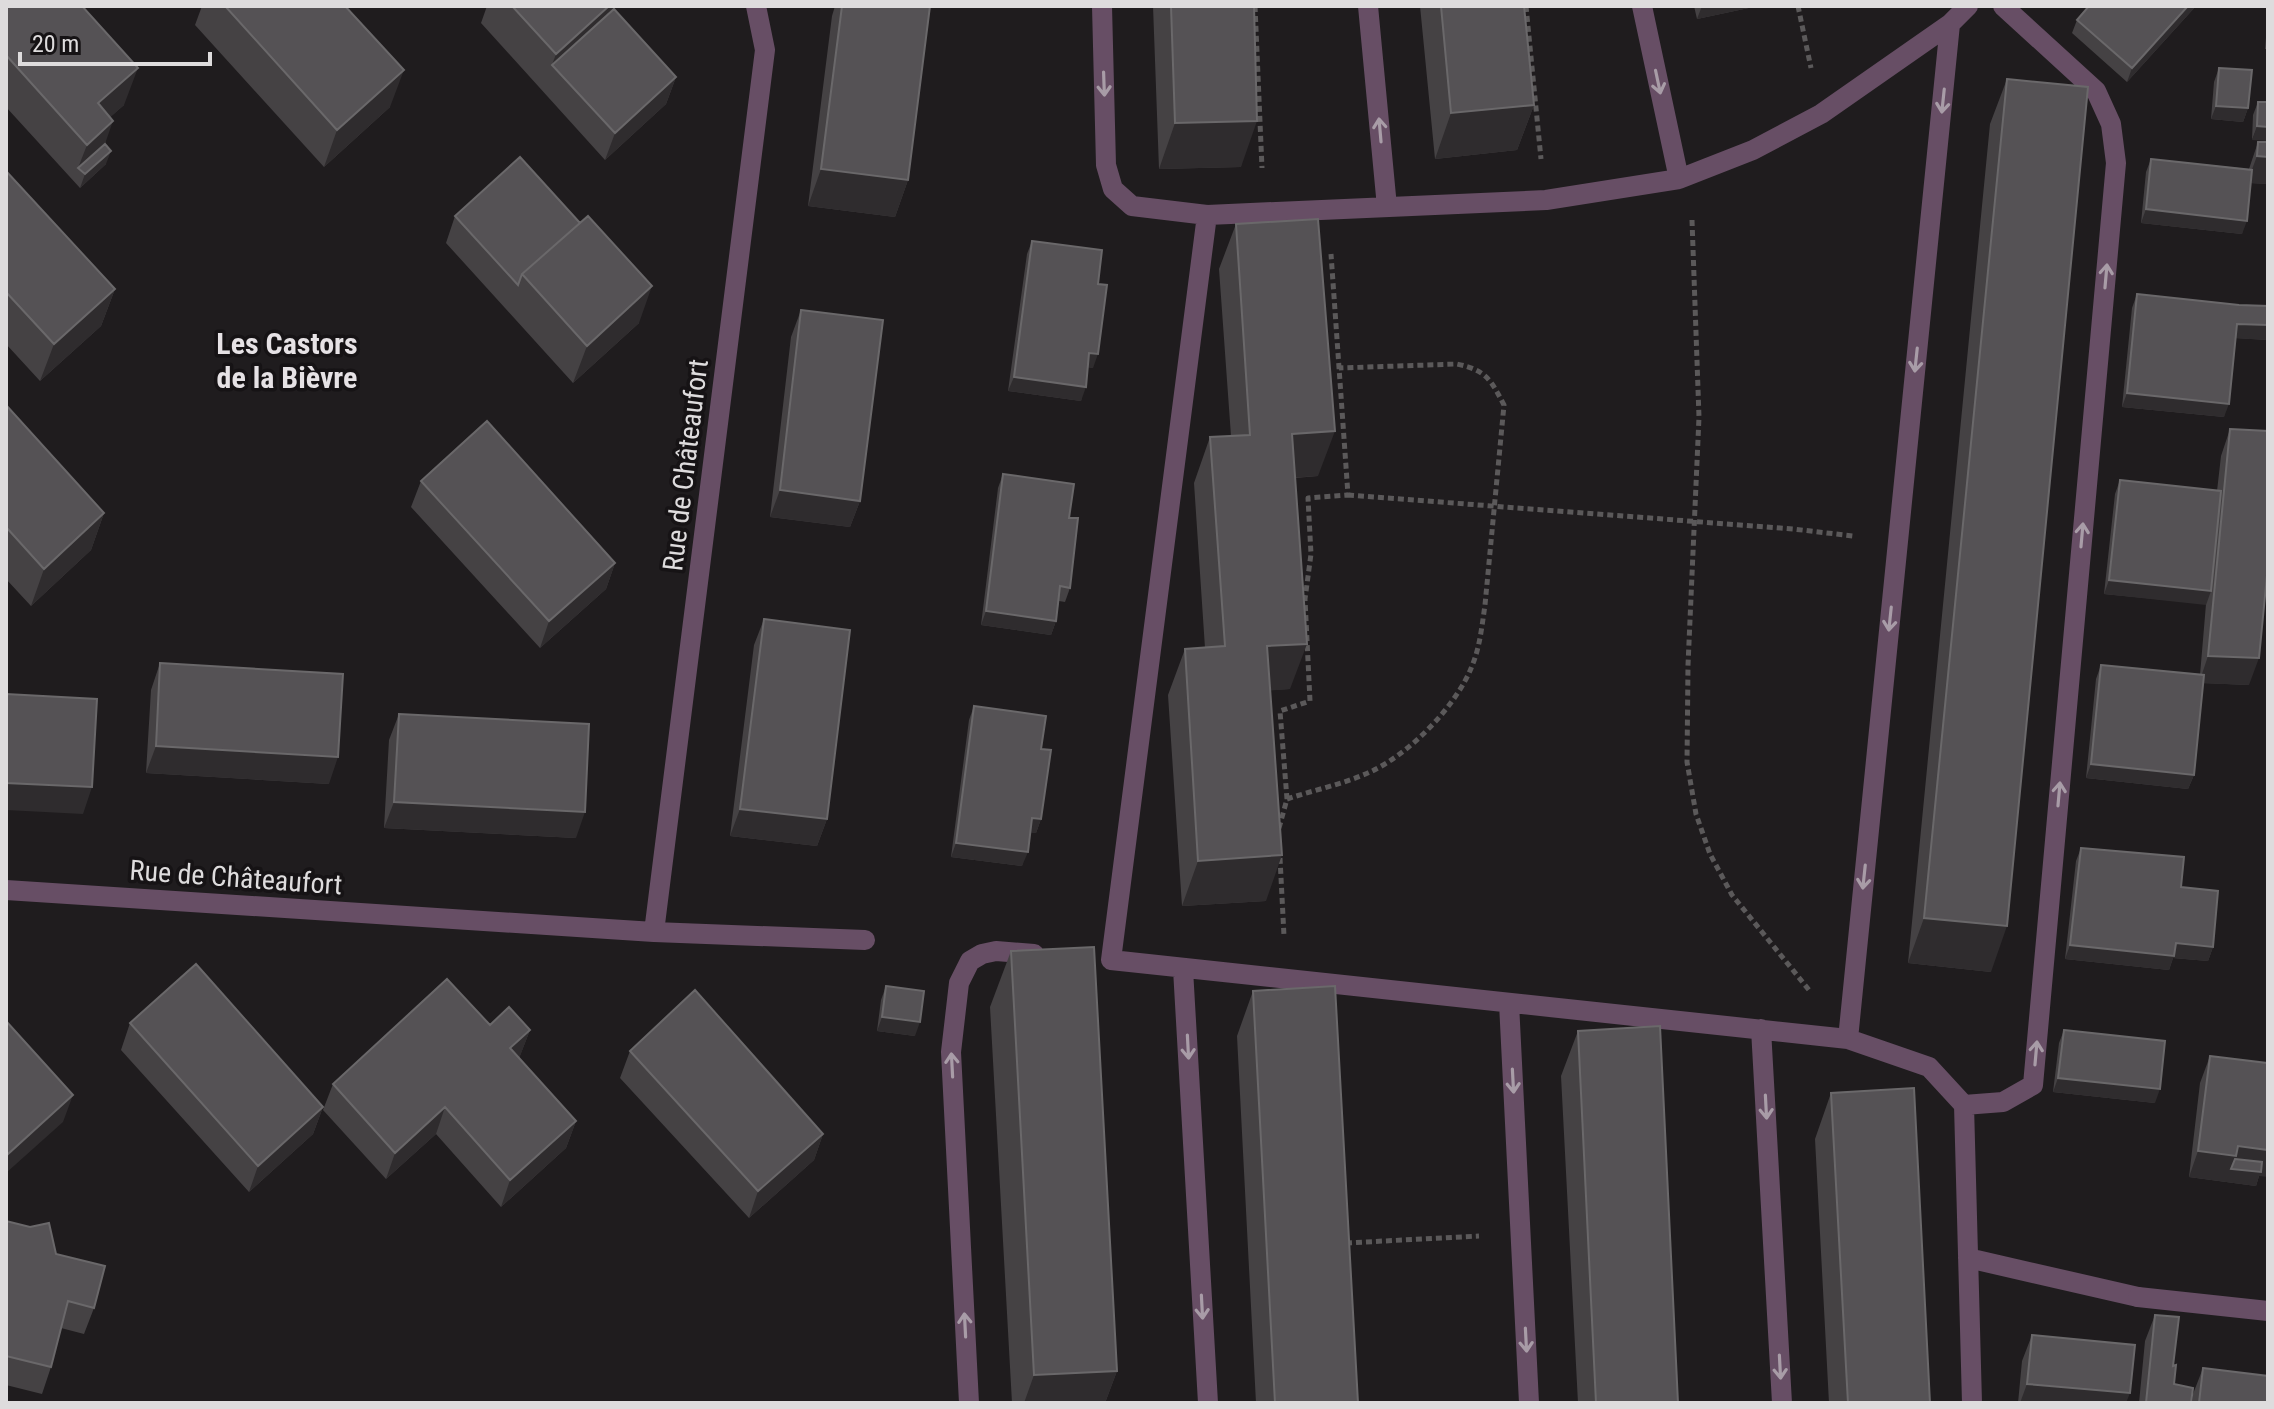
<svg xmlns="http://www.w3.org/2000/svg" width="2274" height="1409" viewBox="0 0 2274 1409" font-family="'Roboto Condensed',sans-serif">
  <rect width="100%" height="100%" fill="#1f1c1e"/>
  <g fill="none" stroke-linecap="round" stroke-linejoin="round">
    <path stroke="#5b595a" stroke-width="5" stroke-dasharray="6 4" stroke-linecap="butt" d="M 1255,6 L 1262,168
      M 1526,6 L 1541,159
      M 1798,6 L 1811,68
      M 1692,220 L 1699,417 L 1688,665 L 1687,762 L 1696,814 L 1710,854 L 1732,895 L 1809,990
      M 1348,495 L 1793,529 L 1853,536
      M 1287,799 C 1314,790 1344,784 1370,772 C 1409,754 1456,707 1472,666 C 1480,647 1482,625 1485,605 L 1504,405 C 1491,380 1486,370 1457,364 L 1339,368
      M 1279,828 L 1287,799 L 1280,711 L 1310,701 L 1305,599 L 1311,554 L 1308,498 L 1348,495 L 1331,254
      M 1280,858 L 1284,936
      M 1346,1243 L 1479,1236"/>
    <path stroke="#674e65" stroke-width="20" d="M 1102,6 L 1106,165 L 1113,189 L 1132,206 L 1207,215 L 1546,200 L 1679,179 L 1753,150 L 1821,114 L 1950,24 L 1968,6
      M 1368,6 L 1387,207
      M 1642,6 L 1679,179
      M 1207,215 L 1111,960 L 1848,1039 L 1929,1067 L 1964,1105 L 1972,1403
      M 1183,969 L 1208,1403
      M 1509,1003 L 1529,1403
      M 1761,1029 L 1782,1403
      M 1848,1039 L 1950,24
      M 1964,1105 L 2003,1102 L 2033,1085 L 2116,163 L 2111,124 L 2096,91 L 2003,6
      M 1968,1258 L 2138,1297
      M 969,1403 L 951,1052 L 959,983 L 970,961 L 982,954 L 996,951 L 1034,954"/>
    <path stroke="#674e65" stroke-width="20" d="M 6,890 L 654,932 L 765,50 L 756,6
      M 654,932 L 865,940
      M 2138,1297 L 2268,1311"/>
  </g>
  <path fill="#454244" d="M 6,6 L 124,105 L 110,117 L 105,144 L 106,164 L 80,188 L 6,107 Z
    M 202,6 L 345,6 L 390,107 L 324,167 L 195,25 Z
    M 487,6 L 615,6 L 614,9 L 676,77 L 666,104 L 605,160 L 481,23 Z
    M 835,6 L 930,6 L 908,180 L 895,217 L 808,206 L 832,16 Z
    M 1153,6 L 1254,6 L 1241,167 L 1159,169 Z
    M 1420,6 L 1524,6 L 1534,105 L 1517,150 L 1435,159 Z
    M 1694,6 L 1758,6 L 1697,19 Z
    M 2089,6 L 2196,6 L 2127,82 L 2072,33 L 2077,20 Z
    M 2268,15 L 2268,49 L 2265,49 Z
    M 2219,68 L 2248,108 L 2243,122 L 2211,119 L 2214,82 Z
    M 2007,79 L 1991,972 L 1908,963 L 1990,124 Z
    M 2258,102 L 2268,102 L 2252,140 L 2253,115 Z
    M 2258,142 L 2268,184 L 2251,183 L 2242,234 L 2141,223 L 2146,172 L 2151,159 L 2249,169 Z
    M 6,171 L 115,289 L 101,326 L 40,381 L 6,344 Z
    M 455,216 L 639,323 L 573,383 L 446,243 Z
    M 1236,224 L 1318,476 L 1295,478 L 1290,689 L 1270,690 L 1266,901 L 1182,906 L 1168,695 L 1185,649 L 1205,648 L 1194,483 L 1210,437 L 1231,436 L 1219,269 Z
    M 1032,241 L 1098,284 L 1093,368 L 1088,367 L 1081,401 L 1008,391 L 1027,254 Z
    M 2137,294 L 2268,340 L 2236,338 L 2224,417 L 2122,407 L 2132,308 Z
    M 801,310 L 860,501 L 850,527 L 770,517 L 791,337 Z
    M 6,405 L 104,513 L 91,550 L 31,606 L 6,579 Z
    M 2230,429 L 2249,685 L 2203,683 L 2194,775 L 2188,789 L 2086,778 L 2096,679 L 2101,665 L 2200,675 L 2206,604 L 2104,594 L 2115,494 L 2120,480 L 2217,491 L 2221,456 Z
    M 1003,474 L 1069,518 L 1070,588 L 1065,602 L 1059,601 L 1056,621 L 1051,635 L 981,625 L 998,488 Z
    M 421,481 L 615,563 L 606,589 L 540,648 L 411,507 Z
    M 764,619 L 827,819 L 817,846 L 730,836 L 754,645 Z
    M 160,663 L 329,784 L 146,773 L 151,690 Z
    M 974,706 L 1041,749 L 1041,819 L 1036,833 L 1030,832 L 1022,866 L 951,857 L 969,720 Z
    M 399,714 L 576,838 L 384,828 L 389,740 Z
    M 2081,848 L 2181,887 L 2213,947 L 2208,961 L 2173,958 L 2169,970 L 2065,959 L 2076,861 Z
    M 1011,951 L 1117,1371 L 1105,1403 L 1012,1403 L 990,1007 Z
    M 886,986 L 915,1036 L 877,1031 L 881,1000 Z
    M 1253,991 L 1358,1403 L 1256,1403 L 1237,1036 Z
    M 130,1023 L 323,1107 L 313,1134 L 249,1192 L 121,1050 Z
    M 490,1025 L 530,1030 L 519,1058 L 576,1121 L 566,1148 L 501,1207 L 436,1134 L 386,1179 L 323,1110 L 333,1084 Z
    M 2064,1030 L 2155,1103 L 2053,1092 L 2059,1043 Z
    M 1578,1031 L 1678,1403 L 1578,1403 L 1561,1076 Z
    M 630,1051 L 823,1134 L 814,1160 L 749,1218 L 620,1078 Z
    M 2210,1056 L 2259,1176 L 2256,1186 L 2189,1177 L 2200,1083 Z
    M 1831,1093 L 1930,1403 L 1829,1403 L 1815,1139 Z
    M 6,1221 L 56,1254 L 94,1308 L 84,1334 L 61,1328 L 51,1367 L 42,1394 L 6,1385 Z
    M 2155,1315 L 2173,1366 L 2174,1384 L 2191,1403 L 2139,1403 L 2145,1341 Z
    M 2032,1335 L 2126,1403 L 2018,1403 L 2022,1361 Z
    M 2203,1368 L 2268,1403 L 2192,1403 L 2193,1394 Z"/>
  <path fill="#2f2c2e" d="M 609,6 L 615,6 L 605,35 L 552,65 L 556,54 Z
    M 1702,6 L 1758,6 L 1697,19 Z
    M 2188,6 L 2196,6 L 2127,82 L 2132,68 Z
    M 138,68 L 124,105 L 85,140 L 98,103 Z
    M 404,70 L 390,107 L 324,167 L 337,130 Z
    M 676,77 L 666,104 L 605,160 L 615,133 Z
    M 1534,105 L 1517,150 L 1435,159 L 1451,113 Z
    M 2216,106 L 2248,108 L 2243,122 L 2211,119 Z
    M 113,121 L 100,158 L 78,168 L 87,145 Z
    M 1257,121 L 1241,167 L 1159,169 L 1175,123 Z
    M 2257,126 L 2268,127 L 2268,141 L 2252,140 Z
    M 111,151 L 106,164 L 80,188 L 85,174 Z
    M 2257,156 L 2268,157 L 2268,184 L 2247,183 Z
    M 821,169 L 908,180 L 895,217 L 808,206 Z
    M 2146,209 L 2247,221 L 2242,234 L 2141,223 Z
    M 652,286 L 639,323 L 573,383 L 587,346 Z
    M 115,289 L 101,326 L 40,381 L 54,344 Z
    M 2237,324 L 2268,325 L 2268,340 L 2232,338 Z
    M 1089,353 L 1098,354 L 1093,368 L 1084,367 Z
    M 1014,377 L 1086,387 L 1081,401 L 1008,391 Z
    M 2127,393 L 2229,404 L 2224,417 L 2122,407 Z
    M 1335,431 L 1318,476 L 1275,479 L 1292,434 Z
    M 780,490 L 860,501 L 850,527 L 770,517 Z
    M 104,513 L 91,550 L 31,606 L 44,569 Z
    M 615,563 L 606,589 L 540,648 L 549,621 Z
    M 2109,580 L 2211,591 L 2206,605 L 2104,594 Z
    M 986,611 L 1056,621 L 1051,635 L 981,625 Z
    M 1307,644 L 1290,689 L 1250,692 L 1267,646 Z
    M 2208,656 L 2259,658 L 2249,685 L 2199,683 Z
    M 156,746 L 338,757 L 329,784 L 146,773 Z
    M 2091,764 L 2194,775 L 2188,789 L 2086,778 Z
    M 6,783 L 92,787 L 83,814 L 6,810 Z
    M 394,802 L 585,812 L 576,838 L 384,828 Z
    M 740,809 L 827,819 L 817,846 L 730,836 Z
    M 1032,818 L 1041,819 L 1036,833 L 1027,832 Z
    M 956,843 L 1028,852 L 1022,866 L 951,857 Z
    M 1282,855 L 1266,901 L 1182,906 L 1198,861 Z
    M 1924,918 L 2007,926 L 1991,972 L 1908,963 Z
    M 2176,943 L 2213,947 L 2208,961 L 2173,958 L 2169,970 L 2065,959 L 2070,945 Z
    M 882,1017 L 920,1022 L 915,1036 L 877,1031 Z
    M 530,1030 L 520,1056 L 500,1074 L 510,1048 Z
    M 2058,1078 L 2160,1089 L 2155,1103 L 2053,1092 Z
    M 73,1095 L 63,1122 L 6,1173 L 6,1159 L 8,1154 Z
    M 323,1107 L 313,1134 L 249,1192 L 258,1166 Z
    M 445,1107 L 436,1134 L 386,1179 L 395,1153 Z
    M 576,1121 L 566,1148 L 501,1207 L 510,1180 Z
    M 823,1134 L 814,1160 L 749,1218 L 758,1191 Z
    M 2238,1146 L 2268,1150 L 2268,1177 L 2259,1176 L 2256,1186 L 2189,1177 L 2198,1151 Z
    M 1117,1371 L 1105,1403 L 1024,1403 L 1034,1375 Z
    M 2027,1384 L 2130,1393 L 2126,1403 L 2020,1403 Z"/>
  <path fill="#555255" stroke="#6a686a" stroke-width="2" d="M 6,6 L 82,6 L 138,68 L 98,103 L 113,121 L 87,145 L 6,55 Z
    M 225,6 L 345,6 L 404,70 L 337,130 Z
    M 512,6 L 609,6 L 556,54 Z
    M 842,6 L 930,6 L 908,180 L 821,169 Z
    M 1171,6 L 1254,6 L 1257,121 L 1175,123 Z
    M 1441,6 L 1524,6 L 1534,105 L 1451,113 Z
    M 2089,6 L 2188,6 L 2132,68 L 2077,20 Z
    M 614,9 L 676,77 L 615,133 L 552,65 Z
    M 2219,68 L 2252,70 L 2248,108 L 2216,106 Z
    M 2007,79 L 2088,87 L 2007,926 L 1924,918 Z
    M 2258,102 L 2268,102 L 2268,127 L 2257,126 Z
    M 2258,142 L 2268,142 L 2268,157 L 2257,156 Z
    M 105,144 L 111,151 L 85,174 L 78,168 Z
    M 520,157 L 580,223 L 522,274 L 518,285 L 455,216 Z
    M 2151,159 L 2252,170 L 2247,221 L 2146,209 Z
    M 6,171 L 115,289 L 54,344 L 6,292 Z
    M 588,216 L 652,286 L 587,346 L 522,274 Z
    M 1318,219 L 1335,431 L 1292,434 L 1307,644 L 1267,646 L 1282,855 L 1198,861 L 1185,649 L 1225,646 L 1210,437 L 1250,435 L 1236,224 Z
    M 1032,241 L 1102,250 L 1098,284 L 1107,285 L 1098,354 L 1089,353 L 1086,387 L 1014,377 Z
    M 2137,294 L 2239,305 L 2268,306 L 2268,325 L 2237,324 L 2229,404 L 2127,393 Z
    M 801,310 L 883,320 L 860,501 L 780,490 Z
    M 6,405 L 104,513 L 44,569 L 6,527 Z
    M 487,421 L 615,563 L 549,621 L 421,481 Z
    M 2230,429 L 2268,431 L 2268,565 L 2259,658 L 2208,656 Z
    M 1003,474 L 1074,484 L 1069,518 L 1078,518 L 1070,588 L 1060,586 L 1056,621 L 986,611 Z
    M 2120,480 L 2221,491 L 2211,591 L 2109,580 Z
    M 764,619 L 850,630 L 827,819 L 740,809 Z
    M 160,663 L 343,674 L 338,757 L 156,746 Z
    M 2101,665 L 2204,675 L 2194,775 L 2091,764 Z
    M 6,694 L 97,699 L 92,787 L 6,783 Z
    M 974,706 L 1046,716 L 1041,749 L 1051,750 L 1041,819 L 1032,818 L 1028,852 L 956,843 Z
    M 399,714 L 589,724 L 585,812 L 394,802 Z
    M 2081,848 L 2184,857 L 2181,887 L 2218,891 L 2213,947 L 2176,943 L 2174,956 L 2070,945 Z
    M 1094,947 L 1117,1371 L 1034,1375 L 1011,951 Z
    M 196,964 L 323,1107 L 258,1166 L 130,1023 Z
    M 447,979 L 490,1025 L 509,1007 L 530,1030 L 510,1048 L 576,1121 L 510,1180 L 445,1107 L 395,1153 L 333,1084 Z
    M 886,986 L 924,991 L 920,1022 L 882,1017 Z
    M 1335,986 L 1358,1403 L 1275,1403 L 1253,991 Z
    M 695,990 L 823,1134 L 758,1191 L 630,1051 Z
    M 6,1021 L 73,1095 L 8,1154 L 6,1152 Z
    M 1660,1026 L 1678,1403 L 1596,1403 L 1578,1031 Z
    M 2064,1030 L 2165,1041 L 2160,1089 L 2058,1078 Z
    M 2210,1056 L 2267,1063 L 2268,1065 L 2268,1150 L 2238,1146 L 2236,1156 L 2198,1151 Z
    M 1914,1088 L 1930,1403 L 1848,1403 L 1831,1093 Z
    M 2235,1159 L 2262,1162 L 2261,1172 L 2231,1169 Z
    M 6,1221 L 30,1227 L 49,1223 L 56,1254 L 105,1266 L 94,1308 L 68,1301 L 51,1367 L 6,1356 Z
    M 2155,1315 L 2179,1317 L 2173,1366 L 2176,1365 L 2174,1384 L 2193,1388 L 2191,1403 L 2146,1403 Z
    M 2032,1335 L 2135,1345 L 2130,1393 L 2027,1384 Z
    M 2203,1368 L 2268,1376 L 2268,1403 L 2199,1403 Z"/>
  <defs><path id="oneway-shaft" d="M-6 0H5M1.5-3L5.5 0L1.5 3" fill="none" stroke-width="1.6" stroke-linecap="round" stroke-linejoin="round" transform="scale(2)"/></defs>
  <g stroke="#a89ca7">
    <use href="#oneway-shaft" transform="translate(1658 82) rotate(78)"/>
    <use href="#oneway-shaft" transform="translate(1104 84) rotate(88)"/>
    <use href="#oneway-shaft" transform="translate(1943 101) rotate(96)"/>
    <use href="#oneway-shaft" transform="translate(1380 130) rotate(-95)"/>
    <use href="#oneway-shaft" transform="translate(2106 276) rotate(-85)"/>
    <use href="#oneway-shaft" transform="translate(1916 360) rotate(96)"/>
    <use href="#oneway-shaft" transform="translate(2082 535) rotate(-85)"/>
    <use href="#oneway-shaft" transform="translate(1890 619) rotate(96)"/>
    <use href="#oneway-shaft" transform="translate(2059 794) rotate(-85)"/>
    <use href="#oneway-shaft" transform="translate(1864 877) rotate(96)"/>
    <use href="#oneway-shaft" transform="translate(1188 1047) rotate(87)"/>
    <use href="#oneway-shaft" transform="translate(2036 1053) rotate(-85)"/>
    <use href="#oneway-shaft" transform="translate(952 1065) rotate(-93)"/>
    <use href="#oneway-shaft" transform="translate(1513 1081) rotate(87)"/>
    <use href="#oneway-shaft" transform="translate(1766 1107) rotate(87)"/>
    <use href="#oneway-shaft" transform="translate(1202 1307) rotate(87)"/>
    <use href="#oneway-shaft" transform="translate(965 1325) rotate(-93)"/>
    <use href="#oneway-shaft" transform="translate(1526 1340) rotate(87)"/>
    <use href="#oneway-shaft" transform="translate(1780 1367) rotate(87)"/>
  </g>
  <g text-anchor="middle" stroke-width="7" stroke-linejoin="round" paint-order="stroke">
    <g font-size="28" fill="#dedcdd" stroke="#161315">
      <text transform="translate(685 465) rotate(-83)" y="10">Rue de Châteaufort</text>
      <text transform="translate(236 877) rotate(4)" y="10">Rue de Châteaufort</text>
    </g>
    <g font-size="30" font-weight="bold" fill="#e6e2e5" stroke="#161315">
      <text x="287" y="354">Les Castors<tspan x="287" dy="34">de la Bièvre</tspan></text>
    </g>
  </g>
  <rect width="2274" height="1409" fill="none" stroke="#dedcdd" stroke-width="16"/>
  <path d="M20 52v12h190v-12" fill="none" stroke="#dedcdd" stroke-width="4"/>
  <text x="32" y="52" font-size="24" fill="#dedcdd" stroke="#161315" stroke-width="6" paint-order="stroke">20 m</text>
</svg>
